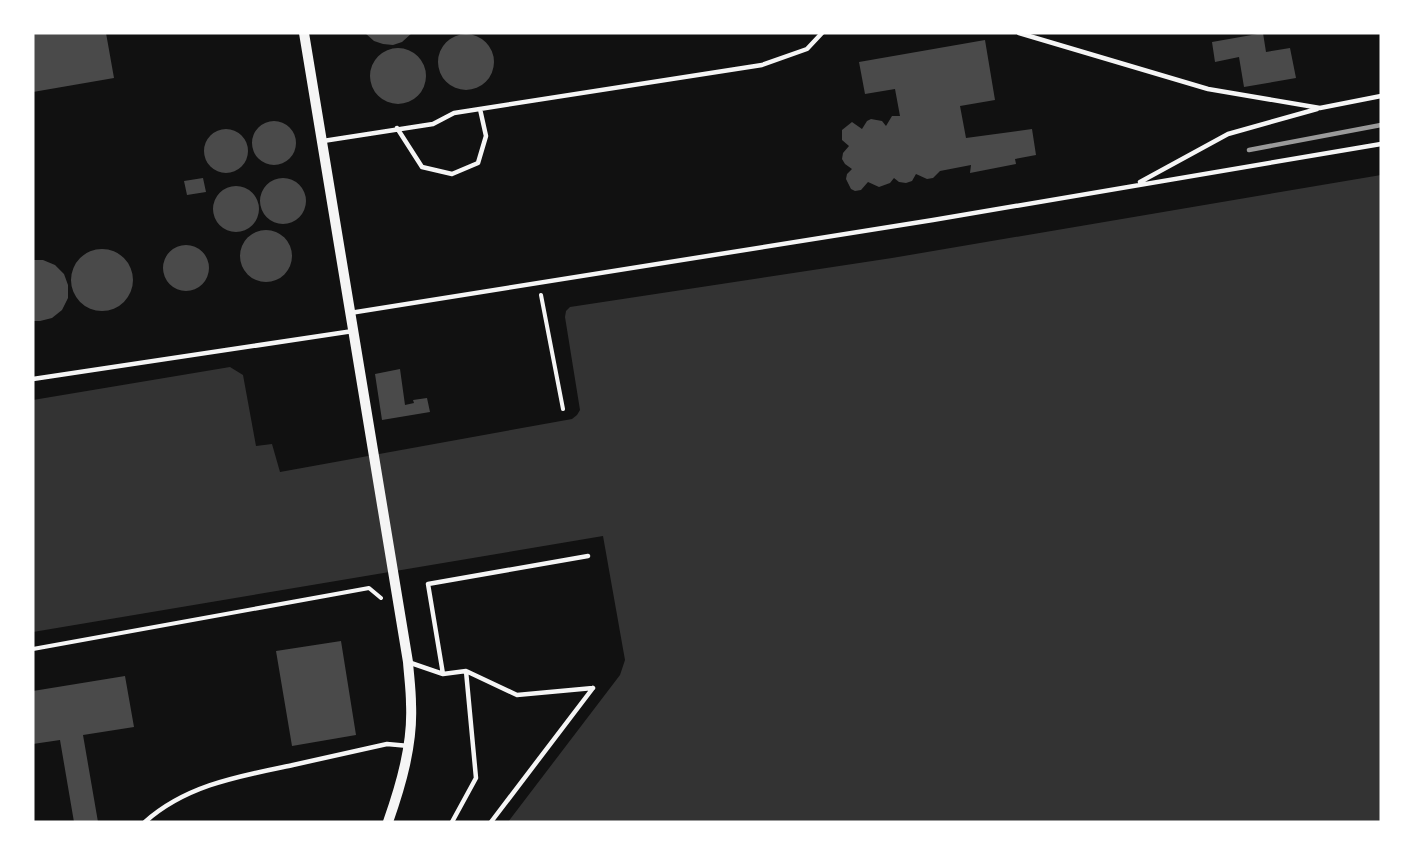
<svg xmlns="http://www.w3.org/2000/svg" width="1414" height="855" viewBox="0 0 1414 855" font-family="'IBM Plex Sans',sans-serif">
  <rect width="100%" height="100%" fill="#111"/>
  <path fill="#333" d="M 1381,175 L 1381,822 L 508,822 L 620,675 L 625,660 L 603,536 L 33,632 L 33,400 L 230,367 L 243,375 L 256,446 L 272,444 L 280,472 L 572,419 L 577,415 L 580,410 L 565,317 L 566,311 L 570,307 L 892,258 Z"/>
  <path fill="#4a4a4a" d="M 33,33 L 106,33 L 114,78 L 33,92 Z
    M 365,33 L 412,33 L 402,42 L 393,45 L 383,44 L 374,41 Z
    M 1263,33 L 1266,52 L 1290,48 L 1296,78 L 1244,87 L 1239,57 L 1215,62 L 1212,42 Z
    M438 62a28 28 0 1 1 56 0a28 28 0 1 1-56 0Z
    M 985,40 L 995,100 L 960,106 L 966,138 L 1032,129 L 1036,155 L 1015,159 L 1016,164 L 970,173 L 971,165 L 940,171 L 933,178 L 927,179 L 916,174 L 912,181 L 906,183 L 899,182 L 894,178 L 890,183 L 879,187 L 868,182 L 861,190 L 855,191 L 851,189 L 846,179 L 847,174 L 852,169 L 845,164 L 842,159 L 843,153 L 849,146 L 842,140 L 842,130 L 852,122 L 862,129 L 867,121 L 871,119 L 882,121 L 886,126 L 892,116 L 900,116 L 895,89 L 865,94 L 859,62 Z
    M370 76a28 28 0 1 1 56 0a28 28 0 1 1-56 0Z
    M252 143a22 22 0 1 1 44 0a22 22 0 1 1-44 0Z
    M204 151a22 22 0 1 1 44 0a22 22 0 1 1-44 0Z
    M260 201a23 23 0 1 1 46 0a23 23 0 1 1-46 0Z
    M 203,178 L 206,192 L 187,195 L 184,181 Z
    M213 209a23 23 0 1 1 46 0a23 23 0 1 1-46 0Z
    M240 256a26 26 0 1 1 52 0a26 26 0 1 1-52 0Z
    M163 268a23 23 0 1 1 46 0a23 23 0 1 1-46 0Z
    M71 280a31 31 0 1 1 62 0a31 31 0 1 1-62 0Z
    M 33,260 L 43,260 L 55,265 L 64,274 L 68,285 L 68,298 L 62,310 L 52,318 L 40,321 L 33,321 Z
    M 400,369 L 405,405 L 414,403 L 413,400 L 427,398 L 430,412 L 382,420 L 375,374 Z
    M 341,641 L 356,735 L 292,746 L 276,651 Z
    M 125,676 L 134,727 L 83,735 L 98,822 L 74,822 L 60,740 L 33,744 L 33,691 Z"/>
  <g fill="none" stroke-linecap="round" stroke-linejoin="round">
    <path stroke="#f5f5f5" stroke-width="4" d="M 541,295 L 563,409
      M 33,649 L 369,588 L 381,598"/>
    <path stroke="#f5f5f5" stroke-width="4.5" d="M 1019,33 L 1208,89 L 1320,108 L 1381,96
      M 397,128 L 422,167 L 452,174 L 478,163 L 486,136 L 480,109
      M 323,141 L 433,124 L 454,113 L 762,65 L 807,49 L 822,33
      M 1140,182 L 1228,134 L 1317,109
      M 350,313 L 933,220 L 1381,144
      M 33,379 L 353,331
      M 408,662 L 443,674 L 466,671 L 517,695 L 593,688
      M 443,674 L 428,584 L 588,556
      M 145,822 C 186,785 240,776 293,765 C 324,758 355,751 387,744 L 409,746
      M 452,822 L 476,778 L 466,671
      M 491,822 L 593,688"/>
    <path stroke="#f5f5f5" stroke-width="10" d="M 304,33 L 408,662 C 409,676 411,690 411,704 C 413,744 401,785 388,822"/>
    <path stroke="#9a9a9a" stroke-width="4.5" d="M 1249,150 L 1381,125"/>
  </g>
  <rect width="1414" height="855" fill="none" stroke="#ffffff" stroke-width="69"/>
</svg>
